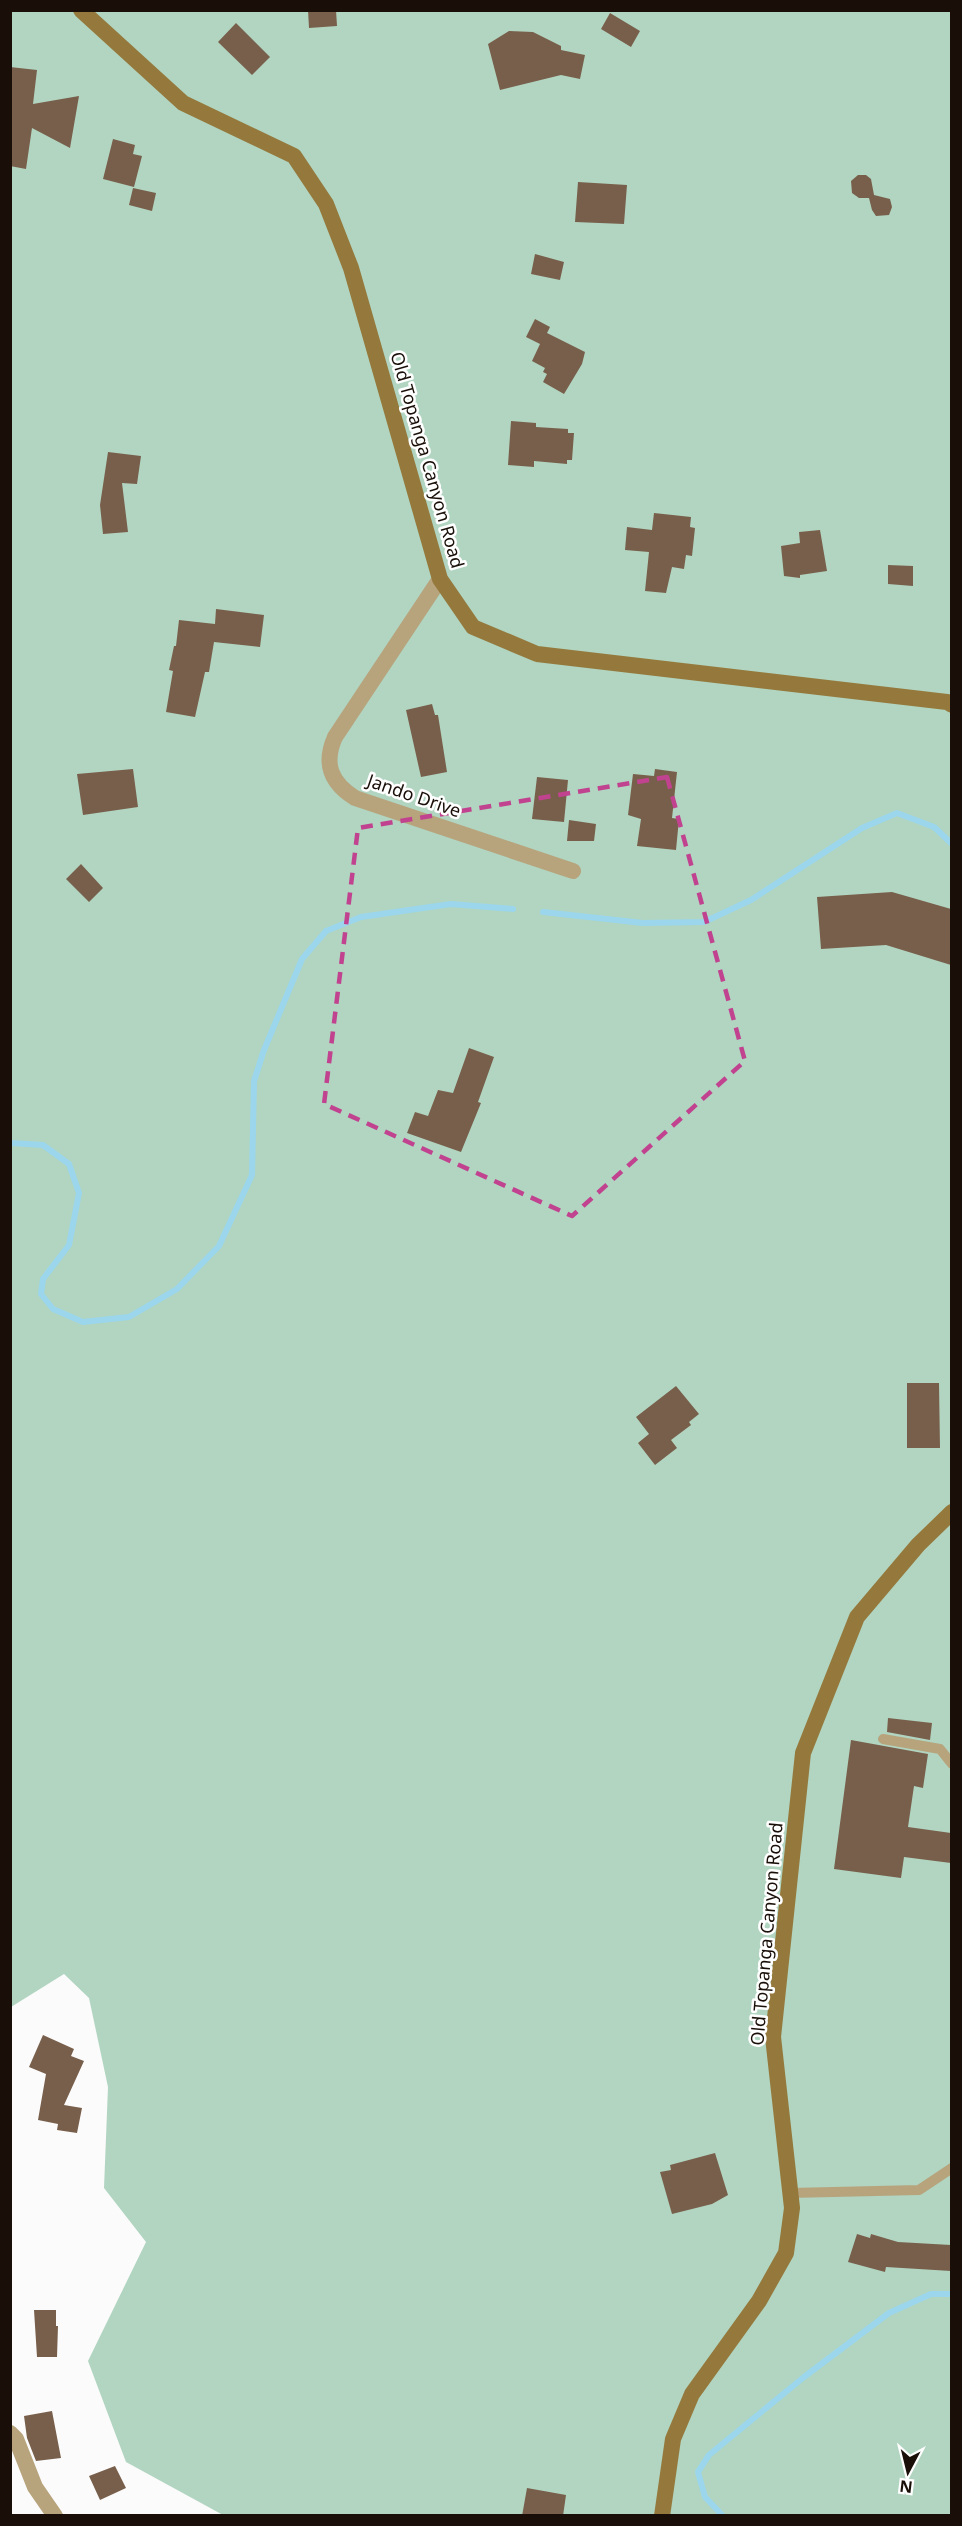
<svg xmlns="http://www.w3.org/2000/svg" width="962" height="2526" viewBox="0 0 962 2526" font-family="'Noto Sans',sans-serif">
  <rect width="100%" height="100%" fill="#fbfbfb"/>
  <path fill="#b1d5c1" d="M 11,11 L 951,11 L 951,2515 L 223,2515 L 126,2462 L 88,2361 L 146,2242 L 104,2188 L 108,2087 L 89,1998 L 64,1974 L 11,2007 Z"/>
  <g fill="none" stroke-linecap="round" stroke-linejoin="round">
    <path stroke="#9bd6ed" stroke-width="6" d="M 543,912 L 643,923 L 704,922 L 751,900 L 862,828 L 897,813 L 934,827 L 952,844
      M 10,1143 L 43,1145 L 69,1164 L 79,1193 L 69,1245 L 43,1279 L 41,1294 L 53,1309 L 83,1322 L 129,1317 L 177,1289 L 219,1246 L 252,1175 L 254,1081 L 264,1050 L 302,959 L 326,931 L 361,917 L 451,904 L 513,909
      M 723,2516 L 705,2497 L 698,2472 L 709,2455 L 804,2377 L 889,2313 L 931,2294 L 952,2294"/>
  </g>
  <path fill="#785f4b" d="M 308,10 L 336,10 L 337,26 L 309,28 Z
    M 610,13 L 640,31 L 631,47 L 601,29 Z
    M 236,23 L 270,57 L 252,75 L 218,42 Z
    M 509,31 L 533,32 L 561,46 L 561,50 L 585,55 L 580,79 L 561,75 L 500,90 L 488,44 Z
    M 10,67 L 37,70 L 33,104 L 79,96 L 70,148 L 32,128 L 26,169 L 10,166 Z
    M 113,139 L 135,145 L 133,154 L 142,156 L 134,187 L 103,179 Z
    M 858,175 L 866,175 L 871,179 L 874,195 L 890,199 L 892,207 L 889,215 L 876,216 L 872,210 L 869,198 L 859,198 L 852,193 L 851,181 Z
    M 578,182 L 627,185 L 624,224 L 575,222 Z
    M 133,188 L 156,193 L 152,211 L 129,205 Z
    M 535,254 L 564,262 L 560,280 L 531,274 Z
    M 535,319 L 550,327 L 547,333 L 585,352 L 582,364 L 564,394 L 543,382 L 547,374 L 543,372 L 545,368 L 532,361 L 540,344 L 526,337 Z
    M 511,421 L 536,423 L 536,427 L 568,429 L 568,433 L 574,433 L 572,460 L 567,460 L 567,464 L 534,461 L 534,467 L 508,465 Z
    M 108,452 L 141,456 L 137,484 L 122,483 L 128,532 L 103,534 L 100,505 Z
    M 654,513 L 691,517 L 690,527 L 695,528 L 692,556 L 686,555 L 684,569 L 672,567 L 666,593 L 645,591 L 649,552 L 625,550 L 627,527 L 652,530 Z
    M 820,530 L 827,571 L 800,575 L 800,578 L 784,576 L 781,546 L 800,543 L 799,532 Z
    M 888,565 L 913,566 L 913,586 L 888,584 Z
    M 216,609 L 264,615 L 260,647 L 214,642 L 209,672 L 205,672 L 195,717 L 166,712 L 173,671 L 169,670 L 174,646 L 176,646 L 179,620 L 215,624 Z
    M 432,704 L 435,715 L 438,715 L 447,772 L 421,777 L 406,710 Z
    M 133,769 L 138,807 L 83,815 L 77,774 Z
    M 655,769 L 677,772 L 672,818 L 679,819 L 676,850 L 637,846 L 641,819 L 628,815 L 633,774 L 654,776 Z
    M 537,777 L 568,780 L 564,822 L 532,819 Z
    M 569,820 L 596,824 L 594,841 L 567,841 Z
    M 81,864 L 103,888 L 89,902 L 66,879 Z
    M 892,892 L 951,909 L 951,965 L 886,945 L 821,949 L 817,897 Z
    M 469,1048 L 494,1057 L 478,1102 L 481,1103 L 461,1152 L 407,1133 L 415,1112 L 428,1116 L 438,1090 L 453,1093 Z
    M 907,1383 L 939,1383 L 940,1448 L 907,1448 Z
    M 676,1386 L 699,1414 L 689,1422 L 691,1425 L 671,1440 L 677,1448 L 655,1465 L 638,1443 L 649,1434 L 636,1417 Z
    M 888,1718 L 932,1723 L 930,1740 L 887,1732 Z
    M 851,1740 L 928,1754 L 923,1788 L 914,1786 L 908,1827 L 951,1833 L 951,1863 L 904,1857 L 901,1878 L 834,1869 Z
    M 43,2035 L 74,2049 L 71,2056 L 84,2061 L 64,2105 L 82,2108 L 77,2133 L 57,2130 L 58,2124 L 38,2120 L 46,2074 L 29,2067 Z
    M 715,2153 L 728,2195 L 712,2204 L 672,2214 L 660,2172 L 671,2170 L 670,2165 Z
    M 857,2234 L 870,2238 L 871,2234 L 898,2242 L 951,2245 L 951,2271 L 886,2267 L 885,2272 L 848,2262 Z
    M 34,2310 L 56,2310 L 56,2326 L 58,2326 L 57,2357 L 37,2357 Z
    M 52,2411 L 61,2458 L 36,2461 L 27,2438 L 24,2416 Z
    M 115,2466 L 126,2488 L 100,2500 L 89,2476 Z
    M 527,2488 L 566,2495 L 563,2516 L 522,2516 Z"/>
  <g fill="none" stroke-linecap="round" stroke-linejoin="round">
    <path stroke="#b7a47d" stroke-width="10" d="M 883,1739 L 940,1749 L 952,1764
      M 790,2193 L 919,2190 L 952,2168"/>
    <path stroke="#b7a47d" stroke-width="16" d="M 440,579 L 335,737 C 323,764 331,783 355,798 L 573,871
      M 10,2433 L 16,2439 L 35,2487 L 55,2516"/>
    <path stroke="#95793c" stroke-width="16" d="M 81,10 L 183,103 L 294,156 L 326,204 L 351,268 L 440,579 L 473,627 L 537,654 L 947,702 L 952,705
      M 662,2516 L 673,2439 L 692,2394 L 759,2301 L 786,2253 L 792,2208 L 773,2037 L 803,1753 L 857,1617 L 918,1545 L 952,1512"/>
  </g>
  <path fill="none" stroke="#c14390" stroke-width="4.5" stroke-dasharray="12 8" stroke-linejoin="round" d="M 667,777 L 745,1061 L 572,1216 L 324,1104 L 358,828 Z"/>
  <g text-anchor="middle" stroke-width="5" stroke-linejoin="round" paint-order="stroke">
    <g font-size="18" fill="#190f08" stroke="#fff">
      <text transform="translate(427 460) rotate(74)" y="6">Old Topanga Canyon Road</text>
      <text transform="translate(414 796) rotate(19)" y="6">Jando Drive</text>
      <text transform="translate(767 1934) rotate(-85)" y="6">Old Topanga Canyon Road</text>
    </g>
  </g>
  <rect width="962" height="2526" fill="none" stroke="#190f08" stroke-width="24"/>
  <g transform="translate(908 2472) rotate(187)" stroke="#ffffff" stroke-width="4.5" paint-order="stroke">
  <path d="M0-4.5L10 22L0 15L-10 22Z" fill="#190f08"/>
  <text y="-9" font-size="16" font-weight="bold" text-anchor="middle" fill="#190f08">N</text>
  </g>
</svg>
